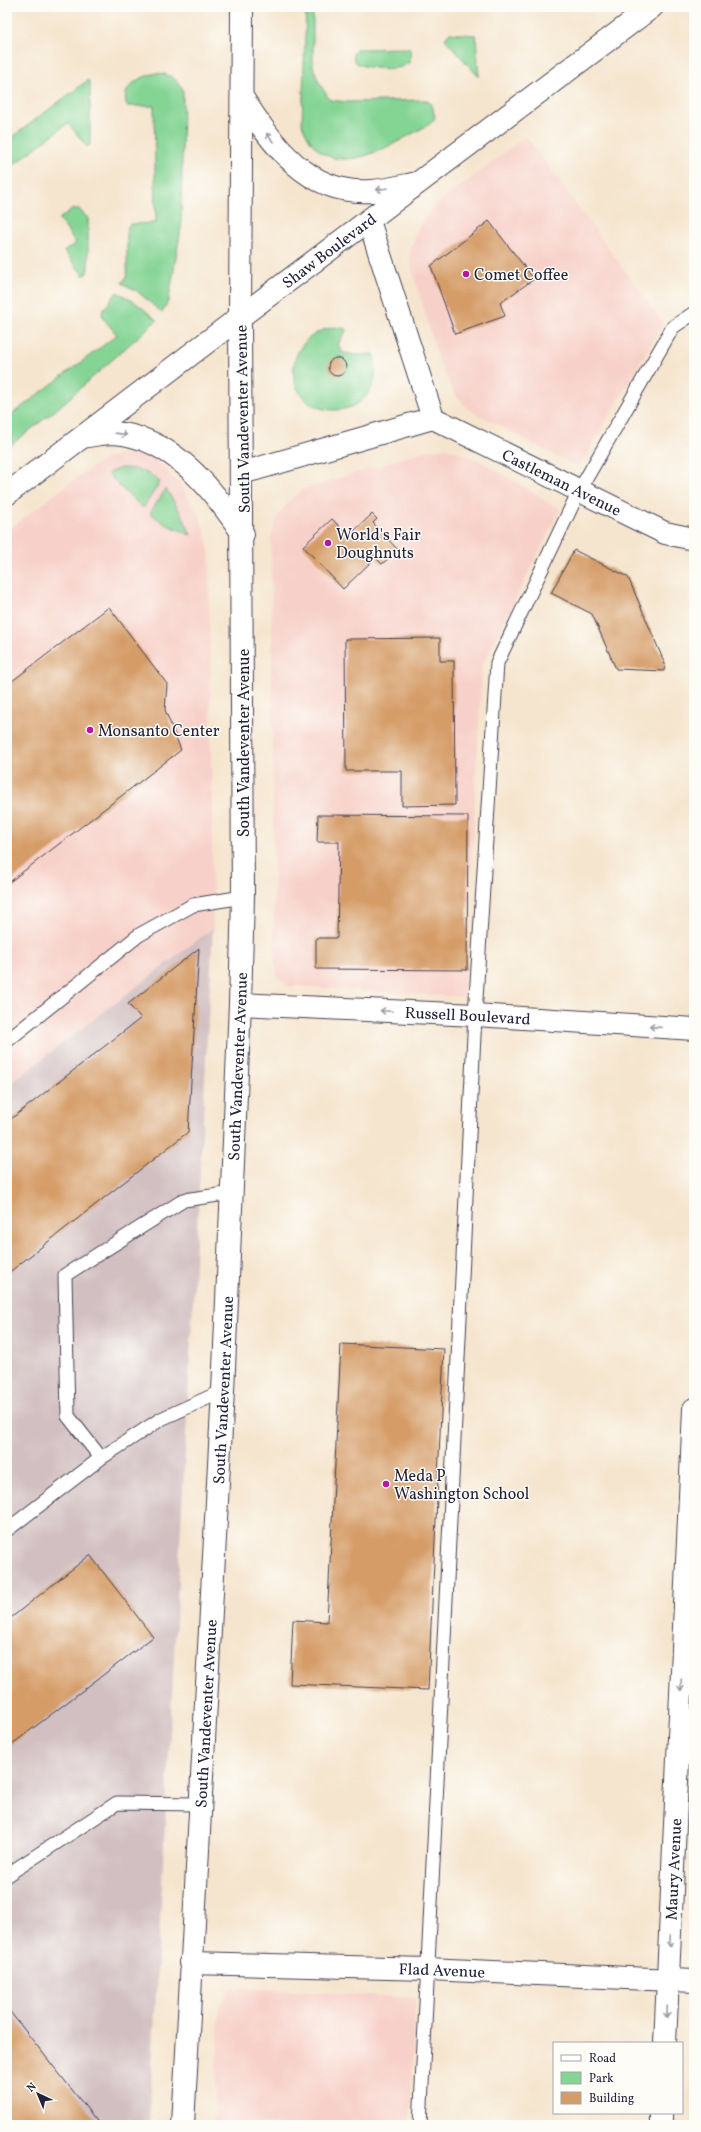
<svg xmlns="http://www.w3.org/2000/svg" width="701" height="2132" viewBox="0 0 701 2132" font-family="Vollkorn,serif">
  <rect width="100%" height="100%" fill="#fdfcf7"/>
  <filter id="ink" filterUnits="userSpaceOnUse"><feTurbulence type="fractalNoise" baseFrequency=".025" numOctaves="2"/><feDisplacementMap in="SourceGraphic" scale="8" xChannelSelector="R" yChannelSelector="G"/><feConvolveMatrix kernelMatrix="1 2 1 2 8 2 1 2 1" color-interpolation-filters="sRGB"/></filter>
  <filter id="wash" filterUnits="userSpaceOnUse"><feTurbulence type="fractalNoise" baseFrequency=".012" numOctaves="4" result="noise"/><feDisplacementMap in="SourceGraphic" scale="16" xChannelSelector="R" yChannelSelector="G"/><feGaussianBlur stdDeviation="0.9" result="paint"/><feColorMatrix in="noise" values="0 0 0 0 0 0 0 0 0 0 0 0 0 0 0 0 0 1.4 0 .05"/><feComposite in="paint" operator="in"/></filter>
  <g filter="url(#wash)">
    <rect width="100%" height="100%" fill="#f5e5ce"/>
    <path fill="#f7d1c9" d="M 526,136 L 663,323 L 579,468 L 468,409 L 454,393 L 440,364 L 410,263 L 410,251 L 422,220 L 439,203 Z
      M 447,448 L 480,461 L 560,509 L 482,667 L 464,997 L 288,986 L 278,977 L 274,959 L 271,537 L 278,516 L 289,501 L 303,490 L 427,450 Z
      M 134,453 L 150,457 L 163,467 L 180,485 L 199,514 L 205,531 L 209,553 L 213,928 L 7,1086 L 7,531 L 84,472 L 106,459 L 119,454 Z
      M 244,1988 L 416,1998 L 410,2125 L 213,2125 L 220,2006 L 230,1990 Z"/>
    <path fill="#d2bfc1" d="M 213,928 L 149,2125 L 7,2125 L 7,1086 Z"/>
    <path fill="#84d494" stroke="#537b68" d="M 306,7 L 313,7 L 313,66 L 319,83 L 330,100 L 348,102 L 425,100 L 432,104 L 435,118 L 430,124 C 390,145 326,191 302,124 Z
      M 449,33 L 476,35 L 479,77 L 445,39 Z
      M 409,48 L 411,53 L 410,62 C 407,63 404,66 401,67 C 389,70 362,69 354,61 L 353,54 L 356,49 Z
      M 157,73 C 170,74 179,79 183,92 L 181,228 L 169,299 L 162,313 L 137,291 L 122,283 L 127,276 L 127,228 L 130,224 L 156,223 L 154,106 L 127,106 C 119,86 142,76 157,73 Z
      M 88,80 L 90,83 L 90,145 L 87,147 L 68,123 L 7,170 L 7,141 Z
      M 79,209 L 88,218 L 88,268 L 87,273 L 84,276 L 64,251 L 76,243 L 59,219 L 71,210 Z
      M 117,292 L 135,302 L 157,320 L 57,409 L 7,448 L 7,418 L 117,335 L 103,318 L 102,312 Z
      M 335,327 L 347,329 L 338,345 L 343,353 L 358,355 L 374,354 C 377,373 376,387 361,401 C 353,408 343,410 333,410 C 282,409 278,336 335,327 Z
      M 120,468 C 137,468 147,471 160,482 L 143,508 L 118,485 L 108,473 Z
      M 166,489 L 182,515 L 191,535 L 165,524 L 150,513 Z"/>
    <g id="blocks">
      <path fill="#d59c67" d="M 489,221 L 534,279 L 500,303 L 505,316 L 455,334 L 431,266 Z
        M328 367a9 9 0 1 1 18 0a9 9 0 1 1-18 0Z
        M 372,514 L 377,519 L 373,523 L 398,550 L 382,564 L 373,555 L 369,558 L 372,561 L 343,589 L 303,546 L 332,519 L 349,536 Z
        M 574,550 L 628,577 L 665,664 L 664,671 L 616,669 L 592,614 L 551,593 Z
        M 109,607 L 167,684 L 165,710 L 181,750 L 7,884 L 7,685 Z
        M 440,638 L 440,661 L 454,661 L 455,805 L 402,806 L 402,771 L 346,771 L 345,639 Z
        M 318,815 L 468,816 L 467,970 L 316,969 L 316,938 L 337,938 L 339,842 L 317,842 Z
        M 199,948 L 188,1132 L 7,1274 L 7,1122 L 141,1018 L 128,1004 Z
        M 341,1344 L 444,1349 L 428,1690 L 290,1684 L 293,1620 L 327,1622 Z
        M 90,1555 L 153,1637 L 7,1748 L 7,1621 Z
        M 7,2008 L 100,2125 L 7,2125 Z"/>
    </g>
  </g>
  <g filter="url(#ink)">
    <use href="#blocks" fill-opacity="0" stroke="#423f51" stroke-width="1"/>
    <g fill="none" stroke-linecap="round" stroke-linejoin="round">
      <g stroke="#423f51" stroke-width="15">
        <path id="service" d="M 7,1041 L 139,935 L 193,905 L 243,897
          M 101,1458 L 68,1416 L 65,1275 L 184,1200 L 232,1193
          M 7,1530 L 101,1458 L 161,1419 L 223,1391
          M 679,1746 L 694,1746
          M 7,1875 L 117,1803 L 199,1804
          M 420,2125 L 475,1015 L 497,663 L 579,491 L 673,327 L 694,313"/>
      </g>
      <g stroke="#423f51" stroke-width="24">
        <g id="minor">
          <path id="s1" d="M 369,221 L 433,418 L 665,533 L 694,539"/>
          <path d="M 242,473 L 433,418"/>
          <path id="s2" d="M 240,1004 L 475,1015 L 694,1029"/>
          <path id="s3" d="M 190,1963 L 428,1969 L 694,1981"/>
          <path id="s4" d="M 665,2043 L 694,1409"/>
          <path d="M 661,2125 L 661,2113"/>
        </g>
      </g>
      <g stroke="#423f51" stroke-width="24">
        <g id="tertiary">
          <path d="M 242,97 C 272,144 308,196 372,191 C 387,190 402,186 417,183"/>
          <path id="s5" d="M 240,317 L 652,7"/>
        </g>
      </g>
      <g stroke="#423f51" stroke-width="24">
        <g id="secondary">
          <path d="M 83,437 C 93,435 104,433 114,433 C 172,437 213,489 243,534"/>
          <path d="M 7,494 L 240,317"/>
          <path id="s6" d="M 183,2125 L 223,1391 L 240,1004 L 243,897 L 240,317 L 242,7"/>
        </g>
      </g>
      <use href="#service" stroke="#fff" stroke-width="13"/>
      <use href="#minor" stroke="#fff" stroke-width="22"/>
      <use href="#tertiary" stroke="#fff" stroke-width="22"/>
      <use href="#secondary" stroke="#fff" stroke-width="22"/>
    </g>
    <defs><path id="oneway-shaft" d="M-6 0H5M1.5-3L5.5 0L1.5 3" fill="none" stroke-width="1.6" stroke-linecap="round" stroke-linejoin="round"/></defs>
    <g stroke="#9c9ca7">
      <use href="#oneway-shaft" transform="translate(270 138) rotate(-127)"/>
      <use href="#oneway-shaft" transform="translate(382 189) rotate(171)"/>
      <use href="#oneway-shaft" transform="translate(121 434) rotate(8)"/>
      <use href="#oneway-shaft" transform="translate(386 1011) rotate(-177)"/>
      <use href="#oneway-shaft" transform="translate(655 1027) rotate(-176)"/>
      <use href="#oneway-shaft" transform="translate(681 1685) rotate(92)"/>
      <use href="#oneway-shaft" transform="translate(670 1941) rotate(92)"/>
      <use href="#oneway-shaft" transform="translate(667 2012) rotate(93)"/>
    </g>
  </g>
  <g fill="#b5179e" stroke="#fdfcf7" stroke-width="1.5">
    <circle cx="466" cy="274" r="4"/>
    <circle cx="328" cy="543" r="4"/>
    <circle cx="90" cy="730" r="4"/>
    <circle cx="386" cy="1484" r="4"/>
  </g>
  <g text-anchor="middle" stroke-width="3" stroke-linejoin="round" paint-order="stroke">
    <g font-size="16" fill="#22223b" stroke="#fdfcf7">
      <text dy="6" stroke="none"><textPath href="#s5" startOffset="111">Shaw Boulevard</textPath></text>
      <text transform="translate(242 419) rotate(-91)" y="6">South Vandeventer Avenue</text>
      <text dy="6" stroke="none"><textPath href="#s1" startOffset="351">Castleman Avenue</textPath></text>
      <text transform="translate(243 743) rotate(-90)" y="6">South Vandeventer Avenue</text>
      <text dy="6" stroke="none"><textPath href="#s2" startOffset="228">Russell Boulevard</textPath></text>
      <text dy="6" stroke="none"><textPath href="#s6" startOffset="1060">South Vandeventer Avenue</textPath></text>
      <text dy="6" stroke="none"><textPath href="#s6" startOffset="736">South Vandeventer Avenue</textPath></text>
      <text dy="6" stroke="none"><textPath href="#s6" startOffset="412">South Vandeventer Avenue</textPath></text>
      <text dy="6" stroke="none"><textPath href="#s4" startOffset="174">Maury Avenue</textPath></text>
      <text dy="6" stroke="none"><textPath href="#s3" startOffset="252">Flad Avenue</textPath></text>
    </g>
    <g font-size="16" fill="#22223b" stroke="#fdfcf7" text-anchor="start">
      <text x="474" y="280">Comet Coffee</text>
      <text x="336" y="540">World's Fair<tspan x="336" dy="18">Doughnuts</tspan></text>
      <text x="98" y="736">Monsanto Center</text>
      <text x="394" y="1481">Meda P<tspan x="394" dy="18">Washington School</tspan></text>
    </g>
  </g>
  <rect width="701" height="2132" fill="none" stroke="#fdfcf7" stroke-width="24"/>
  <rect x="553" y="2042" width="130" height="72" fill="#fdfcf7" stroke="#a5a5ac"/>
  <rect x="561" y="2055" width="20" height="6" fill="#ffffff" stroke="#a5a5ac"/>
  <text x="589" y="2062" font-size="12" fill="#22223b">Road</text>
  <rect x="561" y="2072" width="20" height="12" fill="#84d494" stroke="#a5a5ac"/>
  <text x="589" y="2082" font-size="12" fill="#22223b">Park</text>
  <rect x="561" y="2092" width="20" height="12" fill="#d59c67" stroke="#a5a5ac"/>
  <text x="589" y="2102" font-size="12" fill="#22223b">Building</text>
  <g transform="translate(38 2094) rotate(316)" stroke="#fdfcf7" stroke-width="3" paint-order="stroke">
  <path d="M0-3L7 15L0 10L-7 15Z" fill="#22223b"/>
  <text y="-6" font-size="11" font-weight="bold" text-anchor="middle" fill="#22223b">N</text>
  </g>
</svg>
